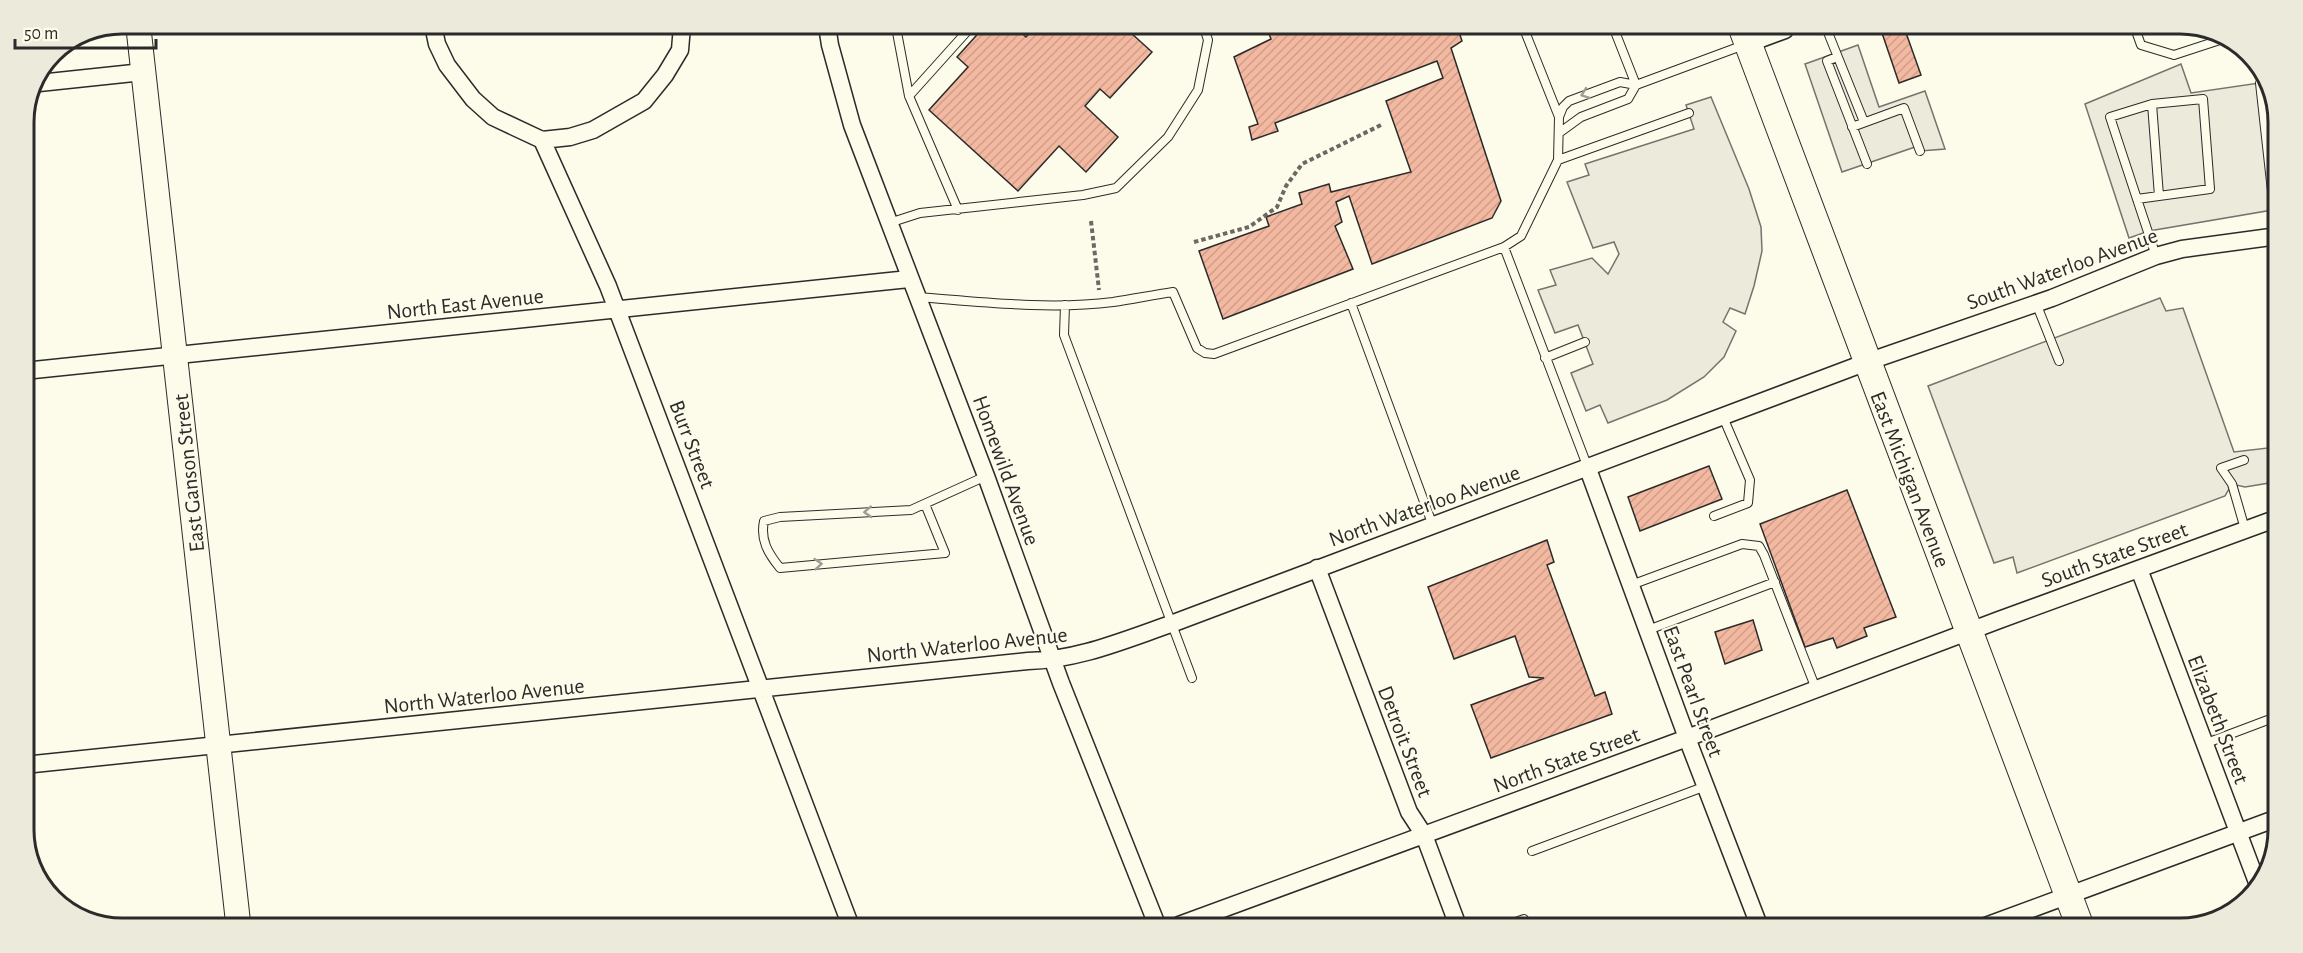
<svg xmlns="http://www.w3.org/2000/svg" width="2303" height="953" viewBox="0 0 2303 953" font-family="'Alegreya Sans',sans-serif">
  <defs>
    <pattern id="building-hatch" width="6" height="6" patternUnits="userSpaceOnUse" patternTransform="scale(1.5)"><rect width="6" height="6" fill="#f2b8a0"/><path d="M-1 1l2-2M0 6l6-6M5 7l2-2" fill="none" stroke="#d09e8a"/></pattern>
  </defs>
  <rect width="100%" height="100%" fill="#fdfbea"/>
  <path fill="#eceadb" stroke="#74746e" stroke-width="1.5" d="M 1858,45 L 1879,107 L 1925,91 L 1945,149 L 1920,151 L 1918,146 L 1842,172 L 1805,64 Z
    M 2181,64 L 2191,93 L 2266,82 L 2279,117 L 2278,209 L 2149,231 L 2129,238 L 2085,104 Z
    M 1711,97 L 1749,189 L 1761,227 L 1762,251 L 1754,286 L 1745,314 L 1730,308 L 1723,322 L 1736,331 L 1724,357 L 1704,377 L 1667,400 L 1608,423 L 1600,405 L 1586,411 L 1571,373 L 1593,364 L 1578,325 L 1555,333 L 1538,290 L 1556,285 L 1550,270 L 1592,258 L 1608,274 L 1619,254 L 1614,242 L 1593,248 L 1567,182 L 1589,175 L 1585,164 L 1694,129 L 1686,105 Z
    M 2160,298 L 2166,311 L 2183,308 L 2234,452 L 2276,447 L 2275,482 L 2245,487 L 2232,484 L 2225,496 L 2017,573 L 2013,557 L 1994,563 L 1928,386 Z"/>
  <path fill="url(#building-hatch)" stroke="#2b2b2b" stroke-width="1.5" d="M 984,27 L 1015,27 L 1026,37 L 1035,27 L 1135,28 L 1131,33 L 1152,52 L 1110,98 L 1100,89 L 1085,106 L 1118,137 L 1086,172 L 1059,146 L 1018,191 L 929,110 L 968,67 L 957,57 Z
    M 1267,28 L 1458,29 L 1462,41 L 1451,48 L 1501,201 L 1492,218 L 1372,264 L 1349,196 L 1336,202 L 1342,222 L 1335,226 L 1353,269 L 1223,319 L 1199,251 L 1269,226 L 1266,217 L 1302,204 L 1299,193 L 1329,184 L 1331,192 L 1411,172 L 1386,101 L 1443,78 L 1437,61 L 1275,123 L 1278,131 L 1252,140 L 1249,127 L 1258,124 L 1234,57 L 1271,39 Z
    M 1881,30 L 1905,30 L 1921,75 L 1899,83 Z
    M 1709,466 L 1722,499 L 1640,531 L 1628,497 Z
    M 1847,490 L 1896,617 L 1864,628 L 1867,636 L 1837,648 L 1833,638 L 1805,647 L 1760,524 Z
    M 1547,540 L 1554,562 L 1547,565 L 1595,696 L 1605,692 L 1612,714 L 1491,758 L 1471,705 L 1544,678 L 1529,677 L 1515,636 L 1454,659 L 1428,587 Z
    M 1753,620 L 1762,650 L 1725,664 L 1715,632 Z"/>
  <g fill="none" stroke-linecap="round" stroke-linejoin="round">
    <g stroke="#2b2b2b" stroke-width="10">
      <path id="lane" d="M 896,27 L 909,96 L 958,210
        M 1524,29 L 1559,117
        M 1614,29 L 1636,85
        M 1827,30 L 1864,122
        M 2136,31 L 2141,45 L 2174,55 L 2226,38
        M 1837,57 L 1827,61 L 1867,164
        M 2260,83 L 2277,236
        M 909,96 L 971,27
        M 2152,104 L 2159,196
        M 1852,127 L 1904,108 L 1920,151
        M 1559,133 L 1581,117 L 1628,99 L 1636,85
        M 1558,160 L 1689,113
        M 2137,199 L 2210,189 L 2203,99 L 2152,104 L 2110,117 L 2137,199 L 2156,256
        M 889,223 L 920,213 L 1083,195 L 1116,188 L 1168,137 L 1198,90 L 1208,40 L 1204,28
        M 1504,247 L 1588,468
        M 918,297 C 983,302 1049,310 1113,302 C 1133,299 1153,295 1173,292 L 1197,348 L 1205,353 L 1214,354 L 1504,247 L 1521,236 L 1558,160 L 1559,117 L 1563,107 L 1569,101 L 1620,82 L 1636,85 L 1744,45
        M 1351,303 L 1433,526
        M 2036,303 L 2059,361
        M 1065,305 L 1064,335 L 1192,678
        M 1545,358 L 1585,342
        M 2244,460 L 2221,468 L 2232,484 L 2245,529
        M 925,504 L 945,553 L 780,568 C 768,553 760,540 764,521 L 780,517 L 911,510 L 986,476
        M 1714,516 L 1748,503 L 1750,480 L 1723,417
        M 1631,585 L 1742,544 L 1759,546 L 1764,555 L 1816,689
        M 1648,630 L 1775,582
        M 2204,744 L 2273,718
        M 1532,851 L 1706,786
        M 1502,927 L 1524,919"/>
    </g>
    <g stroke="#2b2b2b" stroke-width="19">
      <path id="street" d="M 433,25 L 437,44 L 447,65 L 473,99 L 493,117 L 542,140 L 608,286 L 850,924
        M 827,26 L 830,45 L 852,125 L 986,476 L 1061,683 L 1157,925
        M 1747,44 L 1785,30
        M 39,83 L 143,72
        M 542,140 L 570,137 L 593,130 L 644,101 L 665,75 L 680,50 L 682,26
        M 24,371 L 909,279
        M 1588,469 L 1687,738 L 1760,928
        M 1317,568 L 1409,812 L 1424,835 L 1458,926
        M 2139,569 L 2258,885
        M 24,765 L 1028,661 C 1078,660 1124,640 1171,624 L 1867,362 L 2052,298 L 2156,256 L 2182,249 L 2278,236
        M 1179,925 L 1687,738 L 1999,620 L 2275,519
        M 1980,928 L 2272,820"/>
    </g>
    <g stroke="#2b2b2b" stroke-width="26">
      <path id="secondary" d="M 138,24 L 238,922"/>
    </g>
    <g stroke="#2b2b2b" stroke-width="29">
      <path id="primary" d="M 1743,30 L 2081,929"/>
    </g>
    <path stroke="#6a6964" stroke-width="4" stroke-dasharray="4.5 3" stroke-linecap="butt" d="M 1091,221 L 1099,290
      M 1194,242 L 1249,227 L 1277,207 L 1286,186 L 1302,164 L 1383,124"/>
    <use href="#lane" stroke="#fdfbea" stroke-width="8"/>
    <use href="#street" stroke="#fdfbea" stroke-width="16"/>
    <use href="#secondary" stroke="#fdfbea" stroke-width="24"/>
    <use href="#primary" stroke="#fdfbea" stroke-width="27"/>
  </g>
  <defs><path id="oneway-chevron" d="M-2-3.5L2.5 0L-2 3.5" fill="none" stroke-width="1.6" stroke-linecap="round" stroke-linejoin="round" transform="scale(1.5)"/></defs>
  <g stroke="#9e9d94">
    <use href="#oneway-chevron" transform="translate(1585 94) rotate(160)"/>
    <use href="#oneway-chevron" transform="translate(868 512) rotate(177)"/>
    <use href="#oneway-chevron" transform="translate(818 564) rotate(-5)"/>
  </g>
  <g text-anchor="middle" stroke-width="4.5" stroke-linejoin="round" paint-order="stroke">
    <g font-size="22" fill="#2b2b2b" stroke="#fdfbea">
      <text transform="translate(2062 268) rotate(-20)" y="8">South Waterloo Avenue</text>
      <text transform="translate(465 303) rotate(-6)" y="8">North East Avenue</text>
      <text transform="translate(693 444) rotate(69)" y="8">Burr Street</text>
      <text transform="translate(1007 470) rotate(70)" y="8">Homewild Avenue</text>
      <text transform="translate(188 473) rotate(-96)" y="8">East Ganson Street</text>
      <text transform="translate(1911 479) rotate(69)" y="8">East Michigan Avenue</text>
      <text transform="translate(1424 505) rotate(-20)" y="8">North Waterloo Avenue</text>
      <text transform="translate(2114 554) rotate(-20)" y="8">South State Street</text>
      <text transform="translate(967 644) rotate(-6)" y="8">North Waterloo Avenue</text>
      <text transform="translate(1694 691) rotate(70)" y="8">East Pearl Street</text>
      <text transform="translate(484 695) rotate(-6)" y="8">North Waterloo Avenue</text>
      <text transform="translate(2219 719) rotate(69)" y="8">Elizabeth Street</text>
      <text transform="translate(1406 741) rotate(69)" y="8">Detroit Street</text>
      <text transform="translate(1566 759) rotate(-20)" y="8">North State Street</text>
    </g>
  </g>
  <path d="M0 0H2303V953H0ZM122 34H2180A88 88 0 0 1 2268 122V830A88 88 0 0 1 2180 918H122A88 88 0 0 1 34 830V122A88 88 0 0 1 122 34Z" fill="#eceadb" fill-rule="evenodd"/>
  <path fill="none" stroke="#2b2b2b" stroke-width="3" d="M122 34H2180A88 88 0 0 1 2268 122V830A88 88 0 0 1 2180 918H122A88 88 0 0 1 34 830V122A88 88 0 0 1 122 34Z"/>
  <path d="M15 39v9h141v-9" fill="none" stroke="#2b2b2b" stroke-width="3"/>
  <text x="24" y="39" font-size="18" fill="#2b2b2b" stroke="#fdfbea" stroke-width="4.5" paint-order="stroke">50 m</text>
</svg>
